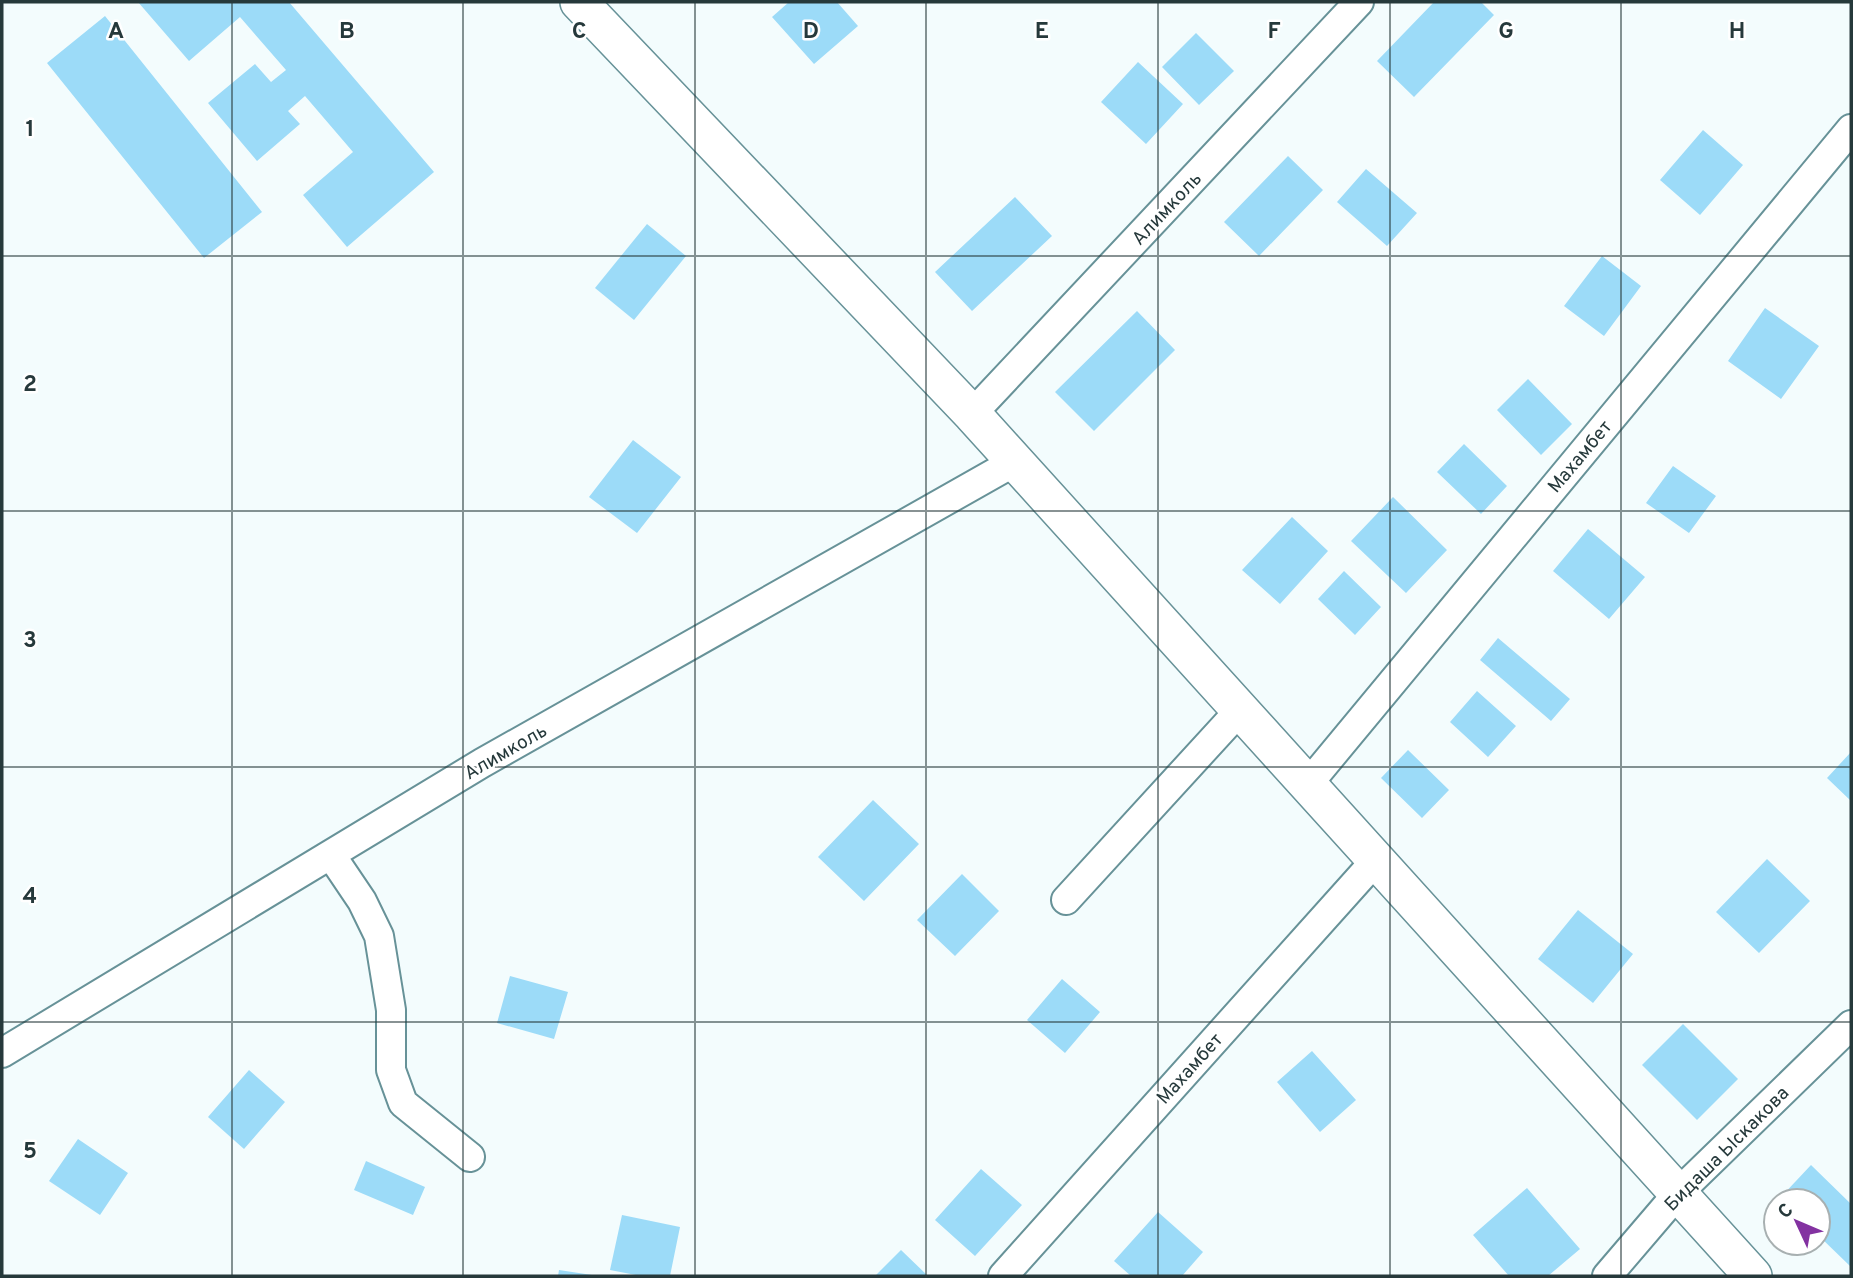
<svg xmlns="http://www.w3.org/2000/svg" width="1853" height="1278" viewBox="0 0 1853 1278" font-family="Overpass,sans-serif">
  <rect width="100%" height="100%" fill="#f3fcfd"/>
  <path fill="#9cdbf8" d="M 138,2 L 289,2 L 434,172 L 347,247 L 303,195 L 353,152 L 305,96 L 288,111 L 300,124 L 257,161 L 208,103 L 255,64 L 271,82 L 286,70 L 240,17 L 189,61 Z
    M 789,2 L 837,2 L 858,26 L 814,64 L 772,17 Z
    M 1434,2 L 1481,2 L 1494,15 L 1414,97 L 1377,61 Z
    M 105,16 L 262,212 L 204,258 L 47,63 Z
    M 1196,33 L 1234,71 L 1199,105 L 1162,67 Z
    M 1138,62 L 1183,104 L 1146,144 L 1101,102 Z
    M 1703,130 L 1743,165 L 1700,215 L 1660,180 Z
    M 1288,156 L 1323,190 L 1259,256 L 1224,222 Z
    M 1366,169 L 1417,213 L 1387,246 L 1337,202 Z
    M 1015,197 L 1052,236 L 972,311 L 935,272 Z
    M 647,224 L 686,256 L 634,320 L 595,288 Z
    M 1602,256 L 1641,286 L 1604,336 L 1564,306 Z
    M 1765,308 L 1819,346 L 1781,399 L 1728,361 Z
    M 1137,311 L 1175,350 L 1094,431 L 1055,392 Z
    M 1528,379 L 1572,424 L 1541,455 L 1497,410 Z
    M 633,440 L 681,477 L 637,533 L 589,497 Z
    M 1464,444 L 1507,486 L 1481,514 L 1437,472 Z
    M 1673,466 L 1716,496 L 1689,533 L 1646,503 Z
    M 1393,497 L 1447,550 L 1406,593 L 1351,541 Z
    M 1292,517 L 1328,551 L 1280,604 L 1242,570 Z
    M 1588,529 L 1645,577 L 1609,619 L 1553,571 Z
    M 1344,571 L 1381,607 L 1355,635 L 1318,599 Z
    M 1498,638 L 1570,699 L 1551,721 L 1480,660 Z
    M 1477,691 L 1516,726 L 1488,757 L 1450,722 Z
    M 1408,750 L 1449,790 L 1422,818 L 1381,778 Z
    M 1851,752 L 1851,801 L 1827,778 Z
    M 873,800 L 919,844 L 864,901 L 818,857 Z
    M 1767,859 L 1810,901 L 1759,953 L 1716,912 Z
    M 962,874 L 999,911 L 955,956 L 917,920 Z
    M 1578,910 L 1633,954 L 1593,1003 L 1538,959 Z
    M 510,976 L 568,992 L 554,1039 L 497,1023 Z
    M 1062,979 L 1100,1012 L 1065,1053 L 1027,1020 Z
    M 1683,1024 L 1738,1079 L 1697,1120 L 1642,1065 Z
    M 1312,1051 L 1356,1100 L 1320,1132 L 1277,1082 Z
    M 249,1070 L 285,1102 L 244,1149 L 208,1117 Z
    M 78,1139 L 128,1173 L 100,1215 L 49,1181 Z
    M 366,1161 L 425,1187 L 413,1215 L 354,1190 Z
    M 1811,1165 L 1851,1204 L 1851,1267 L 1818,1235 L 1818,1201 L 1783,1201 L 1780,1198 Z
    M 981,1169 L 1022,1205 L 975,1256 L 935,1220 Z
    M 1527,1188 L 1580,1249 L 1548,1276 L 1509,1276 L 1473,1235 Z
    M 1158,1212 L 1203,1252 L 1182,1276 L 1131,1276 L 1114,1261 Z
    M 622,1215 L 680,1227 L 670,1276 L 641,1276 L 610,1270 Z
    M 901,1250 L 928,1276 L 875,1276 Z
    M 559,1270 L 592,1275 L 592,1276 L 558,1276 Z"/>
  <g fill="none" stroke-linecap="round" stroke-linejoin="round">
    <g stroke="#679298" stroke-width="32">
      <path id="minor" d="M 972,414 L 1359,2
        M 1308,784 L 1851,129
        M 331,855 L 362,901 L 379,936 L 391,1010 L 391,1070 L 403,1103 L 470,1157
        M 1066,900 L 1240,710
        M 2,1053 L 482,763 L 1016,461
        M 1003,1276 L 1376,860
        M 1607,1276 L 1678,1193 L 1851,1025"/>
    </g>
    <g stroke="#679298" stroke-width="40">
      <path id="tertiary" d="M 579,2 L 972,414 L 1753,1276"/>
    </g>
    <use href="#minor" stroke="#fff" stroke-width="28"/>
    <use href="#tertiary" stroke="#fff" stroke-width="37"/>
  </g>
  <path fill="none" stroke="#26393b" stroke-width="2" stroke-opacity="0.55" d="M 232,2 L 232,1276M 463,2 L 463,1276M 695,2 L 695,1276M 926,2 L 926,1276M 1158,2 L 1158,1276M 1390,2 L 1390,1276M 1621,2 L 1621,1276M 2,256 L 1851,256M 2,511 L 1851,511M 2,767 L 1851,767M 2,1022 L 1851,1022"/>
  <g text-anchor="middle" stroke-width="5" stroke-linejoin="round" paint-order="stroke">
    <g font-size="19" fill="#26393b" stroke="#fff">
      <text transform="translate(1166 208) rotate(-47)" y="7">Алимколь</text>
      <text transform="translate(1579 456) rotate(-50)" y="7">Махамбет</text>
      <text transform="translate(505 751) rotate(-30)" y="7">Алимколь</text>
      <text transform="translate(1189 1068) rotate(-48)" y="7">Махамбет</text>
      <text transform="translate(1726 1148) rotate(-45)" y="7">Бидаша Ыскакова</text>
    </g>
  </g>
  <g font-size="23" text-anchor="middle" font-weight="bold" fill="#26393b" stroke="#fff" stroke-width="5" stroke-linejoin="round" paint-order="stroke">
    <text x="116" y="38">A</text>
    <text x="347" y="38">B</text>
    <text x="579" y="38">C</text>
    <text x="811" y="38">D</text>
    <text x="1042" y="38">E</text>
    <text x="1274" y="38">F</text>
    <text x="1506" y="38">G</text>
    <text x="1737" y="38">H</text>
    <text x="30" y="136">1</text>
    <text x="30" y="391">2</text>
    <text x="30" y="647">3</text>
    <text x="30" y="903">4</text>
    <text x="30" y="1158">5</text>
  </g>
  <rect width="1853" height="1278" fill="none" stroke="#26393b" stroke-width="7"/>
  <g transform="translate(1797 1222) rotate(314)"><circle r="33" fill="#ffffff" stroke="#a8b0b1" stroke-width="2"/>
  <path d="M0-5L12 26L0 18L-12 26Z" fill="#8332a1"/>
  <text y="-10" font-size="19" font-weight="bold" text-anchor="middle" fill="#26393b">С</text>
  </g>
</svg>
